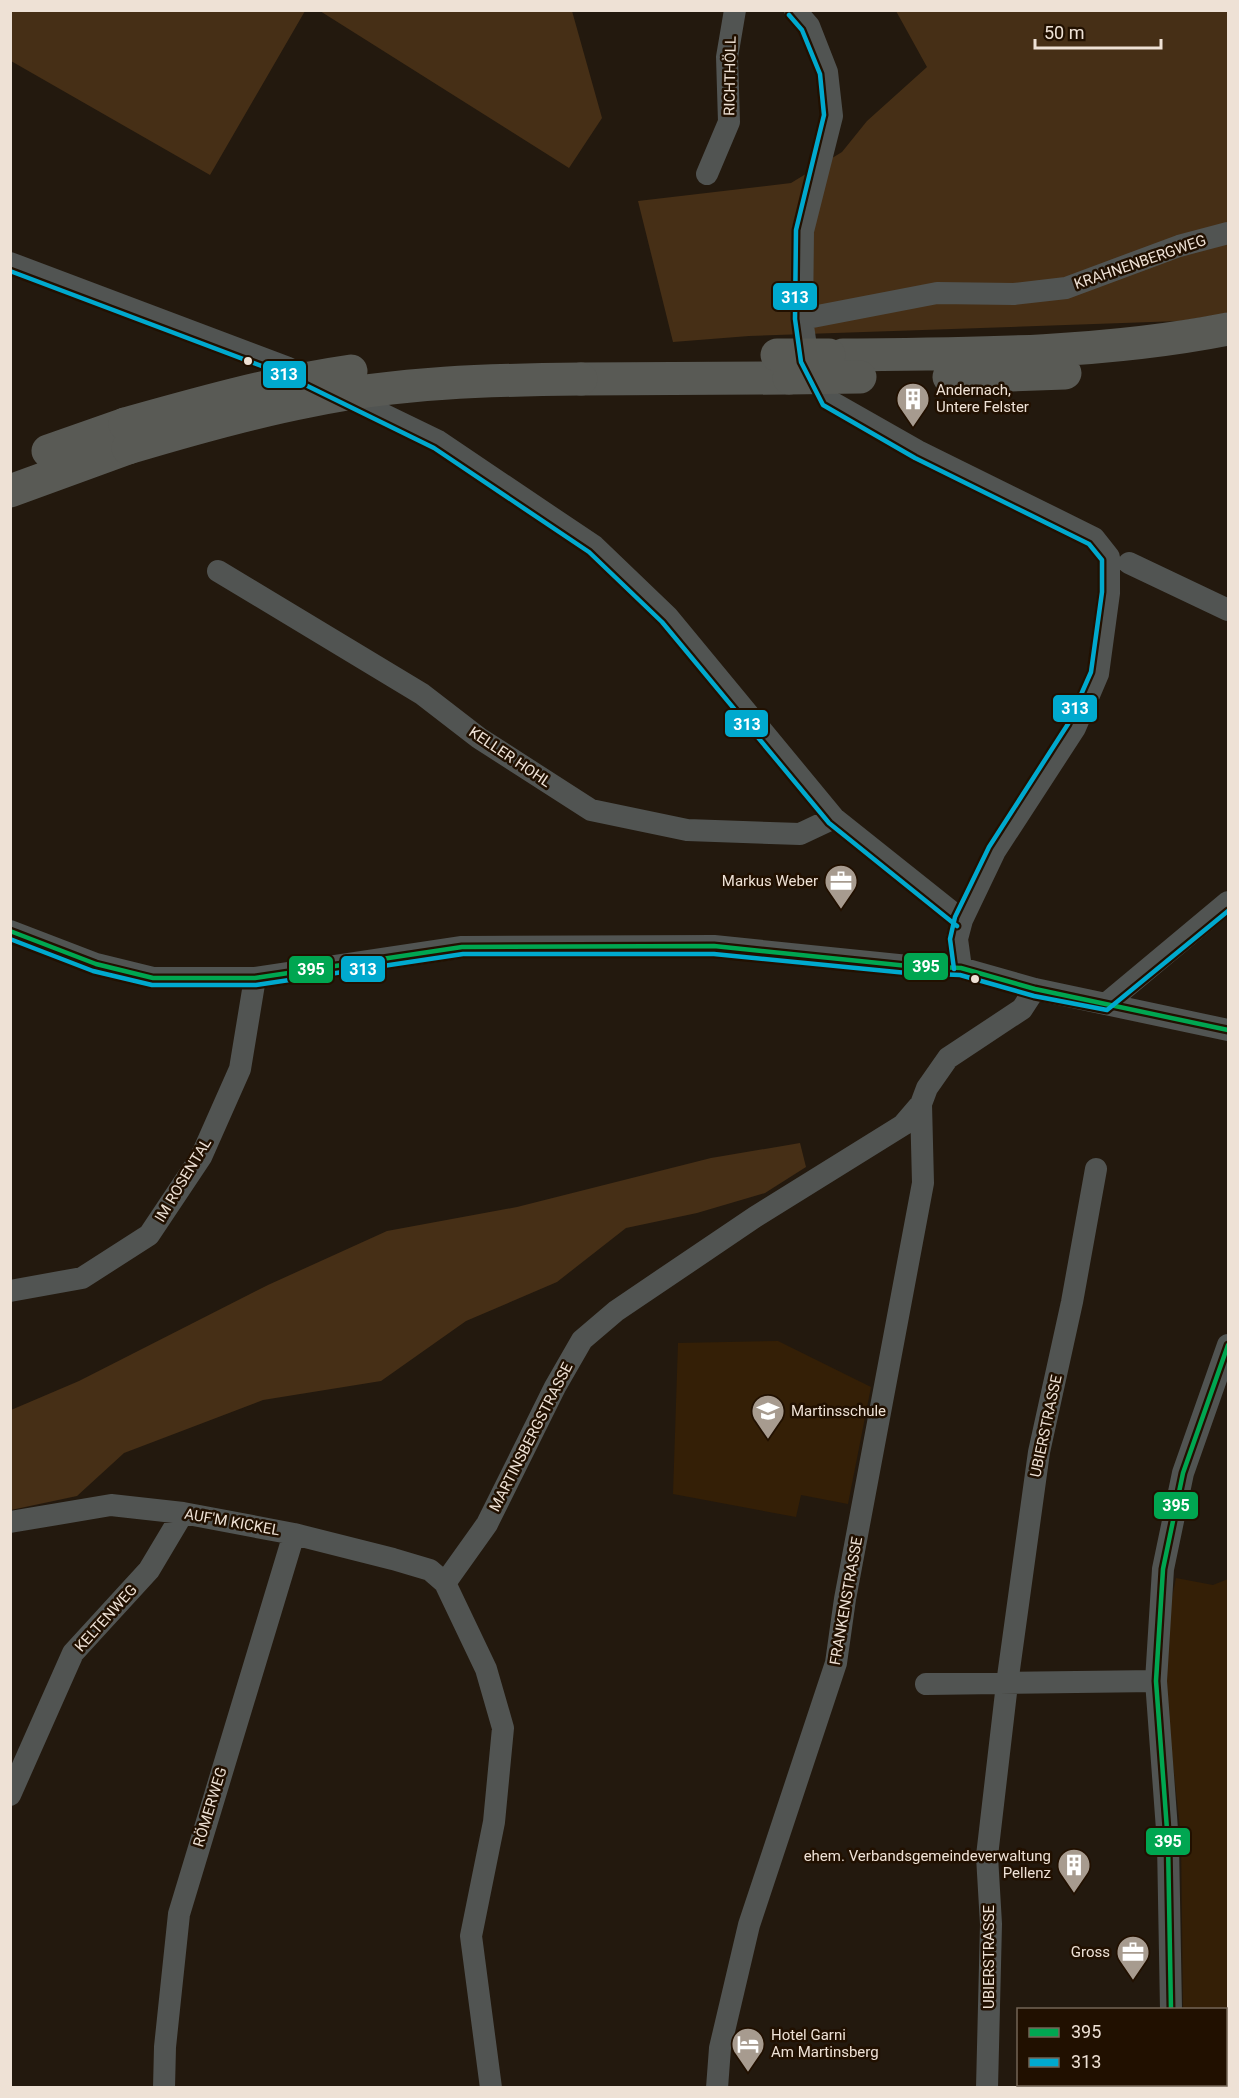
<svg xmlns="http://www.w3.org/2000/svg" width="1239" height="2098" viewBox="0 0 1239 2098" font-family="Roboto,sans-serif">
  <rect width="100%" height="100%" fill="#23190e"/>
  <path fill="#341f06" d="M 778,1341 L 871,1387 L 848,1504 L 801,1495 L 796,1517 L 673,1494 L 678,1343 Z
    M 1176,1578 L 1213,1585 L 1228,1579 L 1228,2062 L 1226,2062 L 1226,2010 L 1183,2009 L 1181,1838 L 1163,1670 L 1165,1632 Z"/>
  <path fill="#462f16" d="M 11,10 L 305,10 L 305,11 L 210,175 L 11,61 Z
    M 320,11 L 572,11 L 602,118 L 569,168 Z
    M 896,11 L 1228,11 L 1228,313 L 1180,321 L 749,336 L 673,342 L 638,201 L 791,183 L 842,152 L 867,121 L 927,67 Z
    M 800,1143 L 806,1167 L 765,1193 L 697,1213 L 626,1228 L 557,1282 L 466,1321 L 381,1381 L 263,1400 L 124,1453 L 77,1496 L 11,1510 L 11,1410 L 79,1381 L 268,1285 L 387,1231 L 517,1207 L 711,1158 Z"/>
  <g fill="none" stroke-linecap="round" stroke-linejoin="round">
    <path stroke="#515452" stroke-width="22" d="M 795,10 L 809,26 L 827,72 L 832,116 L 803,231 L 802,319 L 808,360 L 830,401 L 918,451 L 1094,538 L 1109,557 L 1109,593 L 1098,674 L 1075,728 L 995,851 L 962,920 L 957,939 L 961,968
      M 707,174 L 729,122 L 727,57 L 735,10
      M 10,263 L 286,367 L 311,379
      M 802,319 L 937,293 L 1014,294 L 1066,288 L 1179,246 L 1228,233
      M 341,394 L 438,441 L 594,546 L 668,617 L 834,818 L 962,920
      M 1129,563 L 1228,610
      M 218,571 L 422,694 L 479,738 L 591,810 L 687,830 L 800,834 L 834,818
      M 10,931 L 96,964 L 153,978 L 255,978 L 462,947 L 714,946 L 908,966 L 961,968 L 1035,989 L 1228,1030
      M 1107,1003 L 1228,902
      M 10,1291 L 82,1278 L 149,1235 L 201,1157 L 240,1069 L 255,978
      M 10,1522 L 111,1505 L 183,1513 L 294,1534 L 393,1559 L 430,1570 L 445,1583 L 486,1669 L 503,1728 L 494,1822 L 471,1936 L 491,2088
      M 445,1583 L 487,1524 L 555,1387 L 582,1340 L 616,1311 L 755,1217 L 903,1125 L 921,1104 L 927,1088 L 948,1058 L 1022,1009 L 1035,989
      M 926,1684 L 1156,1681
      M 10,1795 L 73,1653 L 149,1570 L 183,1513
      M 1171,2010 L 1168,1843 L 1156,1681 L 1163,1569 L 1183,1473 L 1228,1345
      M 1172,2084 L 1172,2088
      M 164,2088 L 165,2047 L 179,1914 L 294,1534
      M 717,2088 L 720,2048 L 749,1925 L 836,1663 L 845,1599 L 923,1183 L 921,1104
      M 987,2088 L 991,1924 L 987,1856 L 1007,1684 L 1039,1452 L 1072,1302 L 1096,1169"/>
    <path stroke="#595a55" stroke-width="33" d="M 843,355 C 972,354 1101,354 1228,329
      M 949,377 L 1065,373
      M 581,379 L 789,378
      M 48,451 L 125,424
      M 10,491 L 128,448"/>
    <path stroke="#595a55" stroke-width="33" d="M 777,355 L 829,355
      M 789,378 L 860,377
      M 125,424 C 200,403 274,382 351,371
      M 128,448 C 188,430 247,413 309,401 C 399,382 490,380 581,379"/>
    <g stroke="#211000" stroke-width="9">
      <path id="bus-1" d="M 10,931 L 96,964 L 153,978 L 255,978 L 462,947 L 714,946 L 908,966 L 961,968 L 1035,989 L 1228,1030
        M 1171,2010 L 1168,1843 L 1156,1681 L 1163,1569 L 1183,1473 L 1228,1345"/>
    </g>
    <g stroke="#211000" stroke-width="9">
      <path id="bus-2" d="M 789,15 L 802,30 L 820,74 L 824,115 L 796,230 L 795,319 L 801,362 L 823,405 L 915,458 L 1089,544 L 1102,560 L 1102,592 L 1091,672 L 1068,724 L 989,847 L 955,917 L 950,939 L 954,969
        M 10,271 L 283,374 L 434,448 L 589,552 L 662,622 L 829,823 L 957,926
        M 10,939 L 93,971 L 152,985 L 256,985 L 463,954 L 714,954 L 907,973 L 960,975 L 1034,996 L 1107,1010 L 1228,911"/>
    </g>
    <use href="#bus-1" stroke="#00a651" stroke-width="4.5"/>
    <use href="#bus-2" stroke="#00a9ce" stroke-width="4.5"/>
  </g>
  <defs>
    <g id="building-pin" transform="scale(1.725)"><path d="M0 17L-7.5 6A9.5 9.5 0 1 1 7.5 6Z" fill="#a79b8f" stroke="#211000"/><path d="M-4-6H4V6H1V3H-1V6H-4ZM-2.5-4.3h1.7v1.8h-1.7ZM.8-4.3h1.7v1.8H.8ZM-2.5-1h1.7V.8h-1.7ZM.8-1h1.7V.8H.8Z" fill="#fff"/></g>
    <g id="office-pin" transform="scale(1.725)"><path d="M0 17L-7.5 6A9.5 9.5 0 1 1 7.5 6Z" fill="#a79b8f" stroke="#211000"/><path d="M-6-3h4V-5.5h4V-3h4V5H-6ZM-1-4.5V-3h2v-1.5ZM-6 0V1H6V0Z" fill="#fff"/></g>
    <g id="school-pin" transform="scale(1.725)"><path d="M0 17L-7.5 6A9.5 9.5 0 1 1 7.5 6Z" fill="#a79b8f" stroke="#211000"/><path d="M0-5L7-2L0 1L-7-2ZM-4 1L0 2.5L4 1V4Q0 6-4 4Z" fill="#fff"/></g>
    <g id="hotel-pin" transform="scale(1.725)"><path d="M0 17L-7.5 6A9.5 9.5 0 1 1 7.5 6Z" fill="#a79b8f" stroke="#211000"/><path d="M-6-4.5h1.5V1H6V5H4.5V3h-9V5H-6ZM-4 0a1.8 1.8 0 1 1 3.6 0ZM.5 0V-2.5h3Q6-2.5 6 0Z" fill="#fff"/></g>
  </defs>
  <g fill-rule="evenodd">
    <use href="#building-pin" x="913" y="399"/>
    <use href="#office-pin" x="841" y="881"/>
    <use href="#school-pin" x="768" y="1411"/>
    <use href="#building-pin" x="1074" y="1865"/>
    <use href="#office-pin" x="1133" y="1952"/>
    <use href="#hotel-pin" x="748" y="2044"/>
  </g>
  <g fill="#eee1d5" stroke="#211000" stroke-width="2">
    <circle cx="248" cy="361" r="5"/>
    <circle cx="975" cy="979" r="5"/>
  </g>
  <g text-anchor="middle" stroke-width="5" stroke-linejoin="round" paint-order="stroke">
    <g font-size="15" fill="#eee1d5" stroke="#211000">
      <text transform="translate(730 76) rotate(-89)" y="5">RICHTHÖLL</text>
      <text transform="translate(1140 262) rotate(-19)" y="5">KRAHNENBERGWEG</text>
      <text transform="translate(510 757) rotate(34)" y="5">KELLER HOHL</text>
      <text transform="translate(183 1180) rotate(-59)" y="5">IM ROSENTAL</text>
      <text transform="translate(1046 1426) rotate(-78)" y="5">UBIERSTRASSE</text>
      <text transform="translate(531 1437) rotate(-63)" y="5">MARTINSBERGSTRASSE</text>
      <text transform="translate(232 1522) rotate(10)" y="5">AUF'M KICKEL</text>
      <text transform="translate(846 1601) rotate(-80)" y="5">FRANKENSTRASSE</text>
      <text transform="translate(106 1618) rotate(-48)" y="5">KELTENWEG</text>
      <text transform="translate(210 1807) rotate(-73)" y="5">RÖMERWEG</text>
      <text transform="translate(989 1957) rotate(-90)" y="5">UBIERSTRASSE</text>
    </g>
    <g font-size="15" fill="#eee1d5" stroke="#211000" text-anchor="start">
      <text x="936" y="395">Andernach,<tspan x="936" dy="17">Untere Felster</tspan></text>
      <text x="818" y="886" text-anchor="end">Markus Weber</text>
      <text x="791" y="1416">Martinsschule</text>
      <text x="1051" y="1861" text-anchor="end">ehem. Verbandsgemeindeverwaltung<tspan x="1051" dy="17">Pellenz</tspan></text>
      <text x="1110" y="1957" text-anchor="end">Gross</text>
      <text x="771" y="2040">Hotel Garni<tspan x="771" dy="17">Am Martinsberg</tspan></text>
    </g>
  </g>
  <g stroke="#211000" stroke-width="2">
    <rect x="772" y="282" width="46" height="29" rx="6" fill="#00a9ce"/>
    <rect x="262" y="360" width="45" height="29" rx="6" fill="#00a9ce"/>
    <rect x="1052" y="694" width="46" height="29" rx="6" fill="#00a9ce"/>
    <rect x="724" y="709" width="45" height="29" rx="6" fill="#00a9ce"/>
    <rect x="903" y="952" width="46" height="29" rx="6" fill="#00a651"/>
    <rect x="340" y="955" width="46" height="28" rx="6" fill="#00a9ce"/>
    <rect x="288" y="955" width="46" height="29" rx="6" fill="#00a651"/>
    <rect x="1153" y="1491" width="46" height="29" rx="6" fill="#00a651"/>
    <rect x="1145" y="1827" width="46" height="29" rx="6" fill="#00a651"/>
  </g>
  <g font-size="16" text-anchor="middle" font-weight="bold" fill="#fff">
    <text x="795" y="303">313</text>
    <text x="284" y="380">313</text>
    <text x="1075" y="714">313</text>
    <text x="747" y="730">313</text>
    <text x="926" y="972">395</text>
    <text x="363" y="975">313</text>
    <text x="311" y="975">395</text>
    <text x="1176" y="1511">395</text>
    <text x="1168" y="1847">395</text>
  </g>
  <rect width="1239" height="2098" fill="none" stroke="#eee1d5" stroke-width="24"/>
  <rect x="1017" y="2008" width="210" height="78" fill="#211000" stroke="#736455" stroke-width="1.5"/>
  <rect x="1029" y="2028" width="30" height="9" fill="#00a651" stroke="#736455" stroke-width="1.5"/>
  <text x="1071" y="2038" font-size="18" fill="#eee1d5">395</text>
  <rect x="1029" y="2058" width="30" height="9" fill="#00a9ce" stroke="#736455" stroke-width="1.5"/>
  <text x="1071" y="2068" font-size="18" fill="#eee1d5">313</text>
  <path d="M1035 39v9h126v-9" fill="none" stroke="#eee1d5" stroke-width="3"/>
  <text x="1044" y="39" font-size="18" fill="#eee1d5" stroke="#211000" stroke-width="4.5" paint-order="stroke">50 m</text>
</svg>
